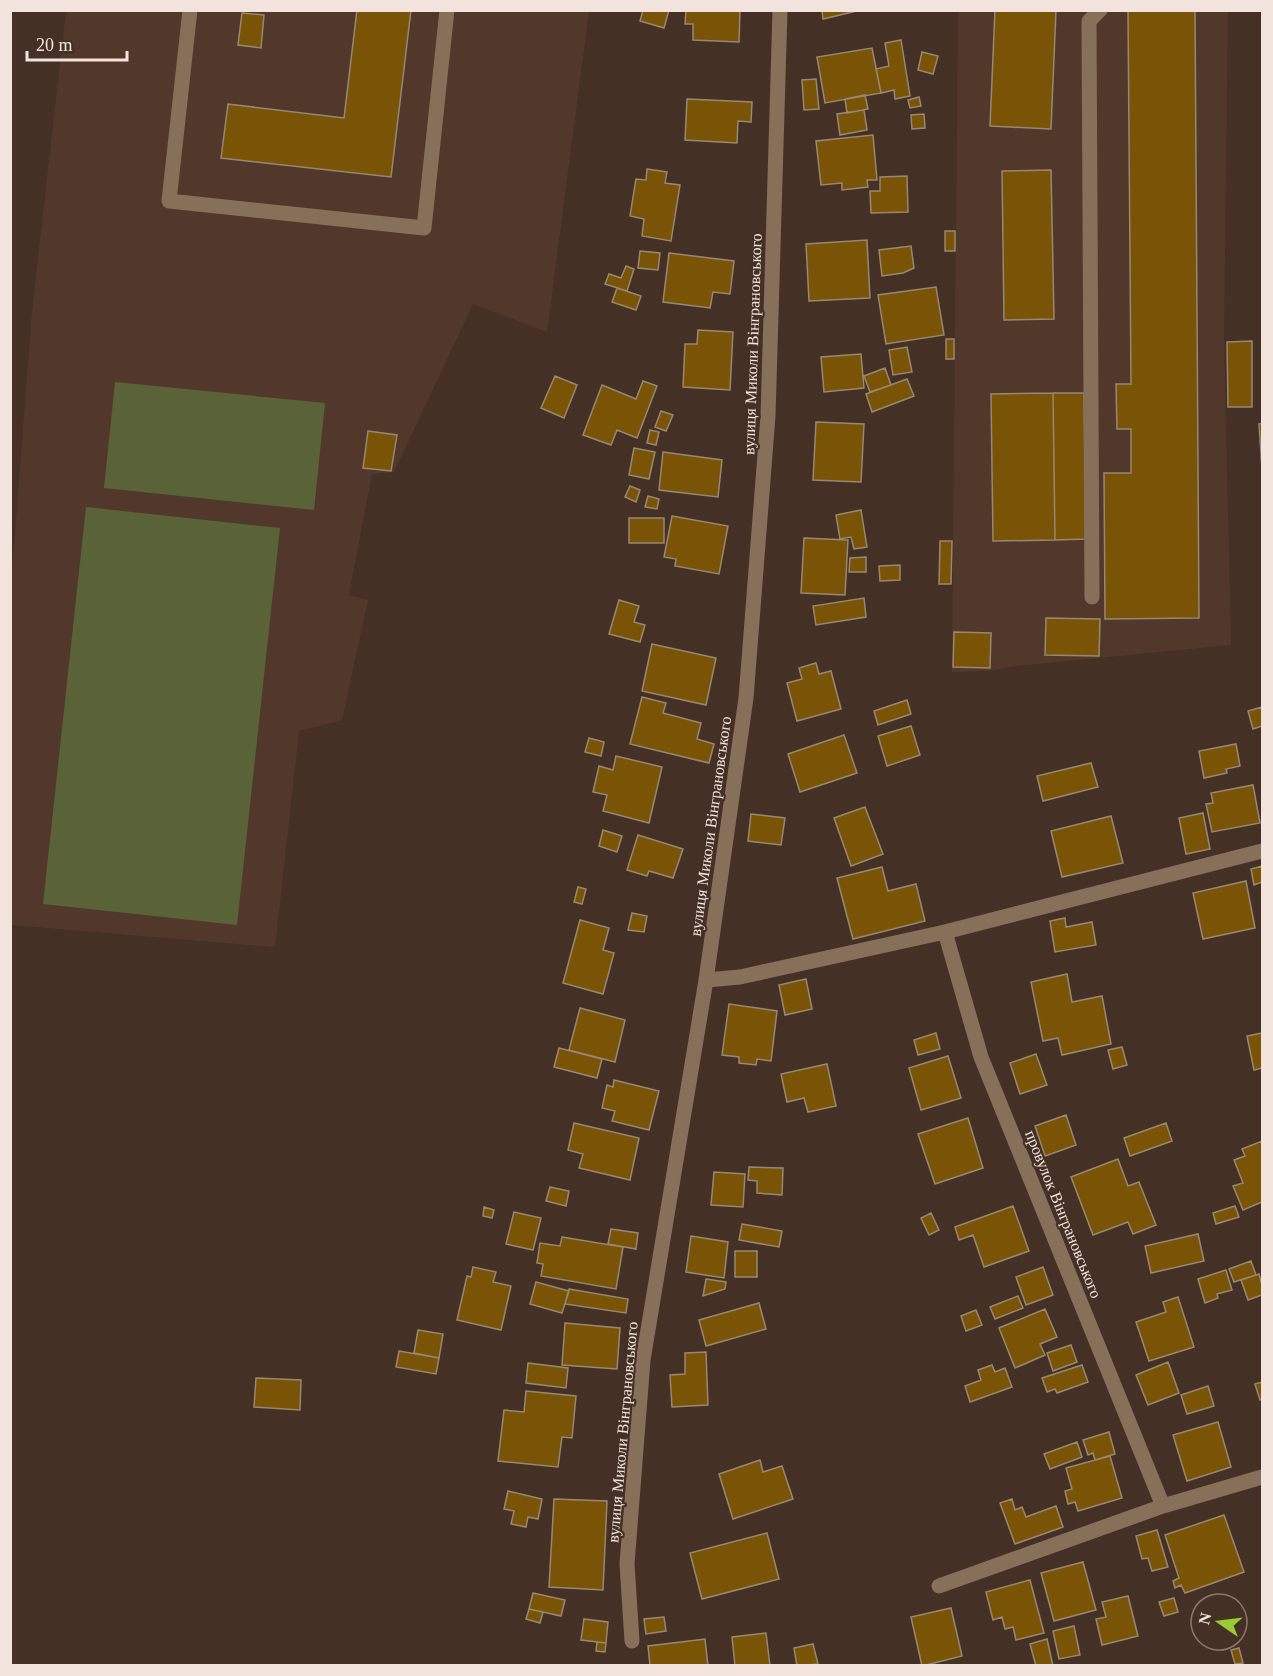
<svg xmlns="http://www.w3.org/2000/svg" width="1273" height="1676" viewBox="0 0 1273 1676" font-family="Georgia,serif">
  <rect width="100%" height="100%" fill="#453025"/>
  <path fill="#52382a" d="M 66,11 L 589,11 L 547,332 L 473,304 L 394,472 L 372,474 L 349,595 L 368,600 L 342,720 L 299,731 L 275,947 L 11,925 L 11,585 L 32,312 Z
    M 958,11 L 1228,11 L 1224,340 L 1231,645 L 1015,666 L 990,671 L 952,672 Z"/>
  <path fill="#5a6337" d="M 115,382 L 325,403 L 314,510 L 104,488 Z
    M 86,507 L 280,528 L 237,925 L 43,904 Z"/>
  <path fill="#795306" stroke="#978873" stroke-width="1.5" d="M 357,10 L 411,10 L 391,177 L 221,158 L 228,104 L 344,118 Z
    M 643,10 L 669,10 L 664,28 L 640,21 Z
    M 686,10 L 740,10 L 739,42 L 693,40 L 693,24 L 685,24 Z
    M 822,10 L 861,10 L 823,19 Z
    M 995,10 L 1056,10 L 1051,129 L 990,126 Z
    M 1195,10 L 1199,618 L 1105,619 L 1104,473 L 1131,473 L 1131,429 L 1117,429 L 1116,384 L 1131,384 L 1128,11 Z
    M 242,13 L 264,15 L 261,48 L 238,45 Z
    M 901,40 L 910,96 L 895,99 L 894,90 L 881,93 L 876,69 L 889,66 L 885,43 Z
    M 872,48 L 881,93 L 825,103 L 817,57 Z
    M 922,52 L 938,56 L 933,74 L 918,70 Z
    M 816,79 L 819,109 L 804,110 L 802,80 Z
    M 865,95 L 868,109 L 847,113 L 845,99 Z
    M 919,97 L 921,106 L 910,108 L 908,100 Z
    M 687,99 L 752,102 L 751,122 L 738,121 L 737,143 L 685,140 Z
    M 864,110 L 867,130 L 840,135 L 837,114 Z
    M 924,114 L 925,128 L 912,129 L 911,115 Z
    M 873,135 L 877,180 L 867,180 L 868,187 L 842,190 L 842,183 L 821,185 L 816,141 Z
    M 647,169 L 667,172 L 665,183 L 680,185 L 671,241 L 642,236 L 644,219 L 630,216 L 636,179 L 646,180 Z
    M 1051,170 L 1054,319 L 1004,320 L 1002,171 Z
    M 907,176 L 908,212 L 871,213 L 870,191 L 880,191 L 880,177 Z
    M 945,231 L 955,231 L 955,251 L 945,251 Z
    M 867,240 L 870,298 L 809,301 L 806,244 Z
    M 911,246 L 914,268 L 903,273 L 882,276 L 879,250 Z
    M 640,251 L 660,253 L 658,270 L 638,268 Z
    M 669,253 L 734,261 L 730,294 L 713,292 L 710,308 L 663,302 Z
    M 626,266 L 634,269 L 627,291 L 605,284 L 609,274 L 621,278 Z
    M 936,287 L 944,335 L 886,344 L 878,295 Z
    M 617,288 L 641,296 L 636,310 L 612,302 Z
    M 698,330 L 733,332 L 730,390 L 683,387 L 685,344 L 697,344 Z
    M 946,339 L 954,339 L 954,359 L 946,359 Z
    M 1252,341 L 1252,407 L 1228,407 L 1227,342 Z
    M 907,347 L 912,372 L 893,375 L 889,350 Z
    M 861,354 L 864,388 L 824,392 L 821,357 Z
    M 885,368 L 891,385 L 870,392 L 864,376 Z
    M 555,376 L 577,385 L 564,418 L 541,408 Z
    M 907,379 L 914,396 L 872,412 L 866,394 Z
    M 643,381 L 657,386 L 637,438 L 617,430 L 611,445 L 583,435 L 602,385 L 636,399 Z
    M 1053,393 L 1055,540 L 993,541 L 991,394 Z
    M 1053,393 L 1084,393 L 1086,539 L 1055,540 Z
    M 661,411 L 673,415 L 666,431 L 655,427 Z
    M 816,422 L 864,424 L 861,482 L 813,480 Z
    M 1262,423 L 1262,469 L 1259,424 Z
    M 650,430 L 659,432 L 656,445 L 647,443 Z
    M 368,431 L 397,435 L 391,471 L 363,468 Z
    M 634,448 L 655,452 L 649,479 L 629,475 Z
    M 663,452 L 722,460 L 718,497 L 659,490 Z
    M 630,486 L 640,490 L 636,502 L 625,497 Z
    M 648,496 L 659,499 L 657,509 L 645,507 Z
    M 861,510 L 867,547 L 854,549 L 851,537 L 840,539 L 836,515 Z
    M 672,516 L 728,526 L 719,574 L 675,566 L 676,559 L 664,557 Z
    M 629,518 L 664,518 L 664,543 L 629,543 Z
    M 804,538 L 848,540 L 845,595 L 801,593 Z
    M 940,541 L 952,541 L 951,584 L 939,584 Z
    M 866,557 L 866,572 L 849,572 L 850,558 Z
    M 900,565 L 900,580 L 880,581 L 879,566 Z
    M 864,598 L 866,617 L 816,625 L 813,606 Z
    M 619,600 L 639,606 L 634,622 L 645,625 L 640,642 L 609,634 Z
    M 1046,618 L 1100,619 L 1099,656 L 1045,655 Z
    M 954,632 L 991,633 L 990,668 L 953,667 Z
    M 652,644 L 716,658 L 706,705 L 642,691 Z
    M 816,663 L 819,674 L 831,671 L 841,709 L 797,721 L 787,683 L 802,679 L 799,668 Z
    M 642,697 L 666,703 L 663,713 L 701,723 L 697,739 L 714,744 L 709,763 L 630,744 Z
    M 907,700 L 911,714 L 878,725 L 874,711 Z
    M 1262,707 L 1262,726 L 1253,729 L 1248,711 Z
    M 911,726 L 920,755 L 887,766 L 878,736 Z
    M 844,735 L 857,773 L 800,792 L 788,754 Z
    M 589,738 L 604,742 L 601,756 L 585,752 Z
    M 1236,744 L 1240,766 L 1226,769 L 1227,773 L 1204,778 L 1199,751 Z
    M 616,756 L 662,767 L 649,823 L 603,811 L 607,795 L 593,792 L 599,766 L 613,770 Z
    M 1091,763 L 1098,787 L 1043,801 L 1037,776 Z
    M 1253,785 L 1260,823 L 1212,832 L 1206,804 L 1213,803 L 1211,793 Z
    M 865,807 L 883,854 L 851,866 L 834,818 Z
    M 1203,813 L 1210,849 L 1186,854 L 1179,818 Z
    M 751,814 L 785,818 L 781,845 L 748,841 Z
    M 1111,816 L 1123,863 L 1062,877 L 1051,831 Z
    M 603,830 L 622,836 L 617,852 L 599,846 Z
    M 638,835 L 683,849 L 673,878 L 649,871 L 647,876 L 627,870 Z
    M 1262,866 L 1262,882 L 1254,885 L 1251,869 Z
    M 882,867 L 888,891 L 916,884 L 925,921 L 853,939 L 837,878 Z
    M 1246,881 L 1255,928 L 1203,939 L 1193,893 Z
    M 578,887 L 586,889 L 582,904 L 574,902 Z
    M 632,913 L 647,916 L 644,932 L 628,930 Z
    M 1065,918 L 1066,927 L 1092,922 L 1096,945 L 1055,952 L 1050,921 Z
    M 580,920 L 609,928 L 603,950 L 614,953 L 603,994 L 563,983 Z
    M 1067,974 L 1072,1002 L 1102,996 L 1111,1044 L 1062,1055 L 1058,1038 L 1043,1041 L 1031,982 Z
    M 806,979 L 812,1009 L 785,1015 L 779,985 Z
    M 729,1004 L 777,1011 L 771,1061 L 757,1059 L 756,1065 L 739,1063 L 739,1057 L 722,1055 Z
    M 580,1008 L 625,1020 L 615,1062 L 569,1050 Z
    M 936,1033 L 940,1049 L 918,1055 L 914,1040 Z
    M 1262,1033 L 1262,1068 L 1254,1070 L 1247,1036 Z
    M 1122,1047 L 1127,1065 L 1113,1069 L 1108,1050 Z
    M 559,1048 L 602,1059 L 597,1078 L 554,1067 Z
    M 1036,1054 L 1047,1085 L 1020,1094 L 1010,1063 Z
    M 948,1056 L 961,1098 L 921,1110 L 909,1068 Z
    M 827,1064 L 836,1106 L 808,1112 L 804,1098 L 787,1102 L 781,1074 Z
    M 614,1080 L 659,1091 L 649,1130 L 612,1121 L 615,1111 L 602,1108 L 607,1085 L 613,1087 Z
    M 1066,1115 L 1076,1145 L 1045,1156 L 1035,1126 Z
    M 968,1118 L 983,1168 L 935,1184 L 918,1134 Z
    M 574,1123 L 639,1138 L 630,1180 L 579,1168 L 583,1154 L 568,1150 Z
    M 1166,1123 L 1172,1141 L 1130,1156 L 1124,1138 Z
    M 1262,1141 L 1262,1202 L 1243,1210 L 1233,1186 L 1243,1183 L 1234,1160 L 1245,1156 L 1242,1149 Z
    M 1118,1159 L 1128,1186 L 1139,1182 L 1156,1225 L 1133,1234 L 1128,1222 L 1093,1235 L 1071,1177 Z
    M 749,1167 L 783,1168 L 782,1195 L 757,1193 L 757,1181 L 748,1180 Z
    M 714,1172 L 745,1174 L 743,1207 L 711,1205 Z
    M 550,1187 L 569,1191 L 566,1206 L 546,1201 Z
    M 1013,1206 L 1029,1251 L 984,1267 L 973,1235 L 959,1240 L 955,1227 Z
    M 1235,1206 L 1239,1217 L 1216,1224 L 1213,1213 Z
    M 484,1207 L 494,1210 L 492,1218 L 483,1216 Z
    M 514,1212 L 541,1218 L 533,1250 L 506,1244 Z
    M 931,1213 L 939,1230 L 929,1235 L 921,1218 Z
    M 742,1224 L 782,1231 L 779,1247 L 739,1240 Z
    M 611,1229 L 638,1233 L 636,1249 L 608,1244 Z
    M 1198,1234 L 1204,1261 L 1151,1273 L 1145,1246 Z
    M 691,1236 L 728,1242 L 724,1278 L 686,1272 Z
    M 562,1237 L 623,1247 L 616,1289 L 541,1276 L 543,1264 L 537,1263 L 540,1243 L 560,1246 Z
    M 735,1251 L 757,1251 L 757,1277 L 735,1277 Z
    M 1251,1261 L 1256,1275 L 1234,1282 L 1229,1269 Z
    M 473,1267 L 496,1272 L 493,1282 L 511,1286 L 501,1330 L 457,1320 L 467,1276 L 471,1277 Z
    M 1043,1267 L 1053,1295 L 1026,1305 L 1016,1277 Z
    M 1226,1270 L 1232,1290 L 1217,1294 L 1218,1298 L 1205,1303 L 1198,1279 Z
    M 1259,1274 L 1262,1285 L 1262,1295 L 1248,1300 L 1241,1280 Z
    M 706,1279 L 726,1282 L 725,1289 L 703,1296 Z
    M 536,1282 L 569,1291 L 562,1313 L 530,1304 Z
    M 569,1289 L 628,1299 L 626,1313 L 565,1304 Z
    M 1018,1296 L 1023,1308 L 995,1319 L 990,1307 Z
    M 1178,1297 L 1194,1347 L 1149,1361 L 1136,1322 L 1166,1312 L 1163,1302 Z
    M 759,1303 L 766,1329 L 706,1346 L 699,1320 Z
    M 1045,1309 L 1057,1337 L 1040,1344 L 1045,1355 L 1015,1368 L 999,1328 Z
    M 976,1310 L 982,1325 L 966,1331 L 961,1316 Z
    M 565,1323 L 620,1328 L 617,1369 L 562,1365 Z
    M 418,1330 L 443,1334 L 439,1358 L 414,1353 Z
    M 1071,1345 L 1077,1362 L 1053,1371 L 1047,1353 Z
    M 399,1351 L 439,1358 L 436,1374 L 396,1367 Z
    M 706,1352 L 708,1405 L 672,1407 L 670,1375 L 685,1374 L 685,1353 Z
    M 1168,1362 L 1179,1393 L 1148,1405 L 1136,1375 Z
    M 528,1363 L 568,1368 L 566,1388 L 526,1383 Z
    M 992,1365 L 995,1372 L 1005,1368 L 1012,1387 L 970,1402 L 965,1386 L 981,1380 L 978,1370 Z
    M 1082,1365 L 1088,1382 L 1057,1393 L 1055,1389 L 1047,1392 L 1042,1378 Z
    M 256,1378 L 301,1380 L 300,1410 L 254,1407 Z
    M 1262,1382 L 1262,1399 L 1260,1400 L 1255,1384 Z
    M 1208,1386 L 1214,1406 L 1187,1414 L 1181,1395 Z
    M 526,1391 L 576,1396 L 572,1438 L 562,1437 L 558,1467 L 498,1461 L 504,1410 L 524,1412 Z
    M 1218,1422 L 1231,1467 L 1187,1481 L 1173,1435 Z
    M 1109,1432 L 1115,1454 L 1095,1460 L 1093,1453 L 1088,1455 L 1083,1440 Z
    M 1077,1442 L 1082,1457 L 1050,1469 L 1044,1454 Z
    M 1110,1456 L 1122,1498 L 1078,1511 L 1075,1502 L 1068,1504 L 1065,1491 L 1072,1489 L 1066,1468 Z
    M 760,1460 L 763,1472 L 782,1466 L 793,1499 L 733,1519 L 719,1474 Z
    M 508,1491 L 542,1499 L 538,1519 L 528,1517 L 526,1527 L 511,1524 L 514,1511 L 504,1509 Z
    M 554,1499 L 607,1501 L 603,1590 L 549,1587 Z
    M 1012,1499 L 1015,1510 L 1022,1507 L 1026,1517 L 1056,1506 L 1063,1527 L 1015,1544 L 1000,1503 Z
    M 1224,1515 L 1244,1572 L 1185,1593 L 1181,1585 L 1175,1588 L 1173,1581 L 1179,1578 L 1165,1535 Z
    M 1157,1530 L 1168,1567 L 1152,1571 L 1148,1558 L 1142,1559 L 1136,1536 Z
    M 767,1533 L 779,1579 L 702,1599 L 690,1553 Z
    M 1083,1562 L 1096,1610 L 1054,1621 L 1041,1573 Z
    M 1030,1580 L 1044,1633 L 1016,1640 L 1013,1627 L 1005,1629 L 1002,1617 L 993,1620 L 986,1592 Z
    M 533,1593 L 565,1600 L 561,1616 L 529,1609 Z
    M 1128,1596 L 1138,1636 L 1102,1645 L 1096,1619 L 1106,1617 L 1102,1602 Z
    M 1174,1598 L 1178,1612 L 1164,1616 L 1159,1602 Z
    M 951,1608 L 962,1656 L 922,1666 L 911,1617 Z
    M 529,1609 L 543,1612 L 540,1623 L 526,1619 Z
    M 664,1617 L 666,1631 L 646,1634 L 644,1619 Z
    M 584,1619 L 608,1622 L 606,1643 L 581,1640 Z
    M 1074,1626 L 1080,1655 L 1059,1659 L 1053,1631 Z
    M 766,1633 L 770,1666 L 735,1666 L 732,1637 Z
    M 705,1639 L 708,1666 L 650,1666 L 648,1646 Z
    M 1047,1639 L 1053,1666 L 1036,1666 L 1030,1644 Z
    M 597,1642 L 606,1643 L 605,1652 L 596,1651 Z
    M 813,1644 L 818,1664 L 797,1666 L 794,1648 Z
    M 1239,1648 L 1243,1663 L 1235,1664 L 1231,1650 Z"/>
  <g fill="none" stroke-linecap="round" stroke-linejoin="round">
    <path stroke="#87705a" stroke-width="15" d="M 190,10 L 169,201 L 424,228 L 447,10
      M 1092,597 L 1089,21 L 1100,10
      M 945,932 L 981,1057 L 1163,1506 L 1262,1477
      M 706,980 L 740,977 L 945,932 L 1262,851
      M 939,1586 L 1163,1506
      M 632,1641 L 627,1564 L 643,1360 L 706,980 L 746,698 L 768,416 L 780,10"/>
  </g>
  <g text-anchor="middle" stroke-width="4.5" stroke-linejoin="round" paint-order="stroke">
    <g font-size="16" fill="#f2e4dd" stroke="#453025">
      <text transform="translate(752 344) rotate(-88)" y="6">вулиця Миколи Вінграновського</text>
      <text transform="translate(710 826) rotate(-82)" y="6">вулиця Миколи Вінграновського</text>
      <text transform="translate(1064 1214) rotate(68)" y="6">провулок Вінграновського</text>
      <text transform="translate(622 1432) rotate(-85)" y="6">вулиця Миколи Вінграновського</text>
    </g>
  </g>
  <rect width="1273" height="1676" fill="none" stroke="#f2e4dd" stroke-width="24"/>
  <g transform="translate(1219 1622) rotate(284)"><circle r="28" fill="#453025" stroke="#8a786f" stroke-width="1.5"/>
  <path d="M0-4.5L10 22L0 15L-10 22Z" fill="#99cb36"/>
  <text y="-9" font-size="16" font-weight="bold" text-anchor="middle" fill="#f2e4dd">N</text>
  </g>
  <path d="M27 51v9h100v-9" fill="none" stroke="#f2e4dd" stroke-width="3"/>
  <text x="36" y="51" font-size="18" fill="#f2e4dd" stroke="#453025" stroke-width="4.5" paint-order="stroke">20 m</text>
</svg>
